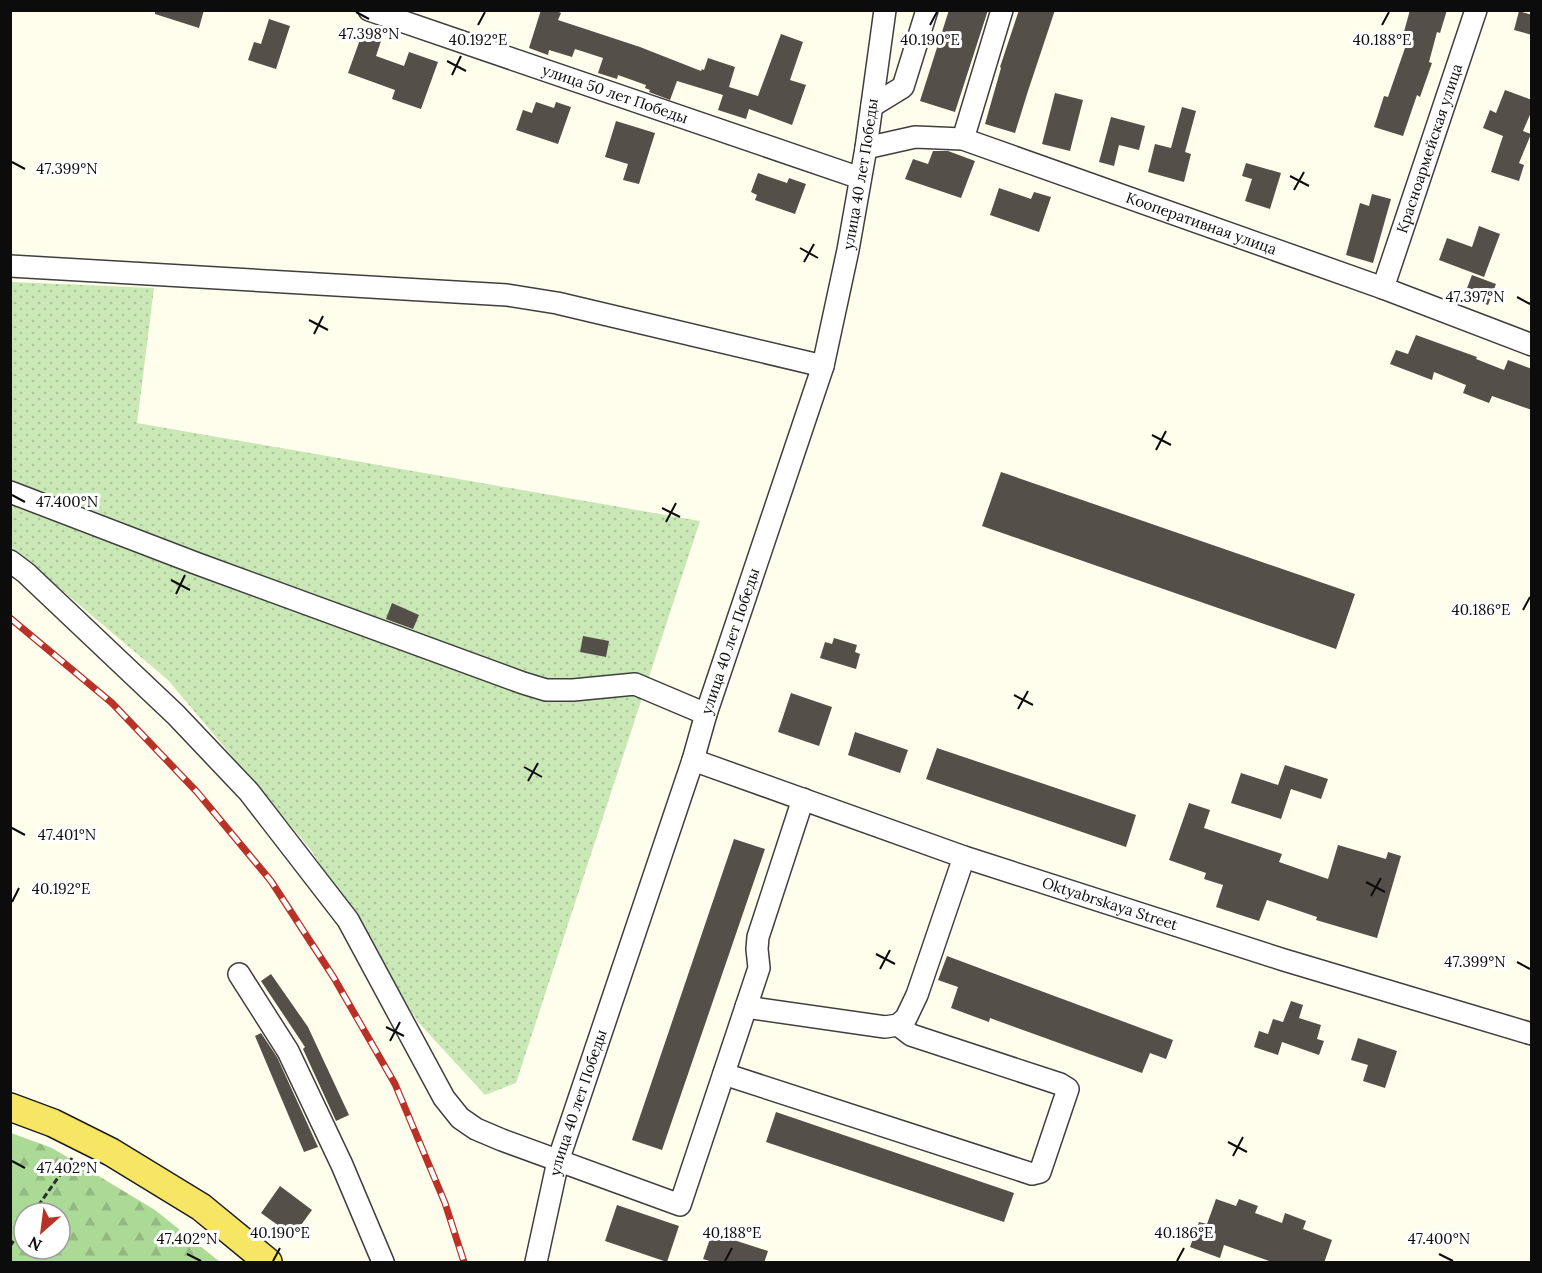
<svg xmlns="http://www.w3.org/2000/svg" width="1542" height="1273" viewBox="0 0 1542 1273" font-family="Lora,serif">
  <defs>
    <pattern id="forest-firs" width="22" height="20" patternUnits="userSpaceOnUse" patternTransform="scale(1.5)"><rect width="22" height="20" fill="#abd996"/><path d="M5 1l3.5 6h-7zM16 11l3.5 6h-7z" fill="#92b980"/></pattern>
    <pattern id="park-dots" width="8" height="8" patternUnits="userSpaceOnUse" patternTransform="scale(1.5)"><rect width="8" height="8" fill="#cae8b6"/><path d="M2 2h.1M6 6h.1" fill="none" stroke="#acc69b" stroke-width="1.8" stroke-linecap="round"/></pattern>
  </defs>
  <rect width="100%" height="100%" fill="#fffdec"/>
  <path fill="url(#forest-firs)" fill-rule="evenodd" d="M 11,1133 L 52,1148 L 155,1210 L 220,1262 L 11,1262 ZM 24,1213 L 60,1213 L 60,1249 L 24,1249 Z"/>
  <path fill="url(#park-dots)" d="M 11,282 L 154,288 L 137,423 L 700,521 L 516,1083 L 485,1095 L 418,1022 L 311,850 L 168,680 L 11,547 Z"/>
  <path fill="#554f49" d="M 155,10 L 204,10 L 199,28 L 155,14 Z
    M 541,10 L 554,10 L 561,13 L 558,20 L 640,47 L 701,71 L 702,69 L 704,70 L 708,58 L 735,67 L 729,87 L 758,96 L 781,34 L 803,42 L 790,80 L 806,85 L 792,125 L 749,109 L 746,119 L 718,110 L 723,95 L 677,81 L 670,100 L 649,92 L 650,90 L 645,88 L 646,85 L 618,75 L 617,79 L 598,73 L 603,58 L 575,49 L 572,57 L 549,50 L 548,55 L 529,48 Z
    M 949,10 L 988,10 L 955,112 L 920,101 Z
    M 1019,10 L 1055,10 L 1028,91 L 1015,133 L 985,124 L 1001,68 L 1000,67 Z
    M 1410,10 L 1447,10 L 1440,33 L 1437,32 L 1429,62 L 1432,63 L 1420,97 L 1417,95 L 1403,136 L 1374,127 L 1384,96 L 1388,97 L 1405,48 L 1400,46 Z
    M 1519,11 L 1532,15 L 1532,35 L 1514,30 Z
    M 269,19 L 290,26 L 276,69 L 248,60 L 254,42 L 261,44 Z
    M 362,34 L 381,41 L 376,56 L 404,66 L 409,52 L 438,62 L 421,109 L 392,99 L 395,90 L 348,73 Z
    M 1505,90 L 1532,100 L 1532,110 L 1523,131 L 1531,134 L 1519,163 L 1524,165 L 1519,181 L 1491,172 L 1503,136 L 1483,128 L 1490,110 L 1496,113 Z
    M 1055,93 L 1083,100 L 1070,151 L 1042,144 Z
    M 536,102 L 554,108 L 556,102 L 571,107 L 558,144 L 516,130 L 523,110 L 532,113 Z
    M 1182,107 L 1196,111 L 1185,152 L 1191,154 L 1184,182 L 1148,172 L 1155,144 L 1171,148 Z
    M 1111,117 L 1145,126 L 1139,150 L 1119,145 L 1114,166 L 1099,162 Z
    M 616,121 L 655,133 L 639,184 L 623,180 L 628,164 L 605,157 Z
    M 933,151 L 948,151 L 975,161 L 961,198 L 905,179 L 913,159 L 928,164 Z
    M 1246,163 L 1281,173 L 1270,209 L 1245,201 L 1252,179 L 1242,176 Z
    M 758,173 L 787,183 L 789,178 L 806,184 L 795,214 L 755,200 L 757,195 L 751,192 Z
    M 999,188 L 1031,199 L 1034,192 L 1051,197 L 1039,232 L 990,215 Z
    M 1372,194 L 1391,199 L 1373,263 L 1346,255 L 1360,203 L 1369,206 Z
    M 1479,226 L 1500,234 L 1484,277 L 1439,260 L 1447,238 L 1472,247 Z
    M 1472,275 L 1496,284 L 1488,305 L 1464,296 Z
    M 1416,335 L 1477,357 L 1476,359 L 1504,370 L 1508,360 L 1532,369 L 1532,410 L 1492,396 L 1489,403 L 1463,393 L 1466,385 L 1434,372 L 1432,380 L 1390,364 L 1396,350 L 1408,354 Z
    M 1001,472 L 1355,594 L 1336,649 L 982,526 Z
    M 392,603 L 419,615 L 413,629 L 386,619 Z
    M 583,636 L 609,641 L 606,657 L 580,652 Z
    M 834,638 L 857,645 L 855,652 L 860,654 L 856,669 L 820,658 L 825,642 L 832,644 Z
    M 791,693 L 832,707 L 819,746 L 778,732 Z
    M 855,732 L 908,750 L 900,773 L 848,755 Z
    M 937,748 L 1136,815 L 1126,847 L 926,779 Z
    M 1285,765 L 1328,779 L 1321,799 L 1291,789 L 1281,819 L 1231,803 L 1241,773 L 1278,785 Z
    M 1189,803 L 1210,810 L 1204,828 L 1282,854 L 1279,862 L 1328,879 L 1338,845 L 1386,859 L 1388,852 L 1401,856 L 1377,938 L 1316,920 L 1317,917 L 1267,900 L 1259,921 L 1216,907 L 1223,885 L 1204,879 L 1206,873 L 1169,860 Z
    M 734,839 L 765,849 L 662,1150 L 632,1140 Z
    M 947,956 L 1173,1040 L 1166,1059 L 1150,1053 L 1142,1073 L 990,1018 L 989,1022 L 951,1008 L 958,987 L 938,980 Z
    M 271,974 L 308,1027 L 349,1115 L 336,1121 L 303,1049 L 305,1047 L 261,981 Z
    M 1291,1001 L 1303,1005 L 1299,1018 L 1321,1025 L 1317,1039 L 1324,1041 L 1319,1055 L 1282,1042 L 1278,1055 L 1254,1047 L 1259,1031 L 1268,1034 L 1273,1019 L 1283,1022 Z
    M 261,1033 L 277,1057 L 318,1147 L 304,1152 L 255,1036 Z
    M 1358,1038 L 1397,1051 L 1385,1088 L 1363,1081 L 1368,1065 L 1351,1060 Z
    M 776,1112 L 1014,1193 L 1004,1222 L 766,1142 Z
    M 280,1186 L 312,1210 L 293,1236 L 261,1213 Z
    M 1216,1199 L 1236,1206 L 1239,1199 L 1258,1206 L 1255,1213 L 1282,1223 L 1285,1213 L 1306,1221 L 1303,1229 L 1332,1240 L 1324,1263 L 1275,1263 L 1224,1245 L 1220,1258 L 1190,1247 L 1199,1222 L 1207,1224 Z
    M 617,1205 L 679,1226 L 667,1262 L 605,1241 Z
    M 712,1233 L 768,1251 L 764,1263 L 716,1263 L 703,1259 Z"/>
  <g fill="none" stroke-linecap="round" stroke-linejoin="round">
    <g stroke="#3f3f3f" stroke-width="24">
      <g id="minor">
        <path id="s1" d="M 369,10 L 860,178"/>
        <path d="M 872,106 L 903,87 L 927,10"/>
        <path d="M 963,139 L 1002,10"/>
        <path id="s2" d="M 866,148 L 915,137 L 963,139 L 1383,288 L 1532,345"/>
        <path d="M 10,266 L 507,295 L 557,303 L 823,366"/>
        <path id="s3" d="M 1383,288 L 1476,10"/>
        <path d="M 10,492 L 198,564 L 523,683 L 546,690 L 573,690 L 635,684 L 706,714"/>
        <path d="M 10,561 L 26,573 L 176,715 L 249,792 L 348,920 L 444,1098 L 460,1118 L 476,1129 L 502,1140 L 680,1205 L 759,968 L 757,949 L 758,937 L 803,799"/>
        <path id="s4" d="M 693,760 L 964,857 L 1284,960 L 1532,1034"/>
        <path d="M 239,974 L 288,1051 L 342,1165 L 383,1262"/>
        <path d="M 746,1007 L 885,1027 L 898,1025 L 906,1018 L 917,995 L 964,857"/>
        <path d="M 724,1074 L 1032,1174 L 1040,1172 L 1068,1089 L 1060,1084 L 911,1035 L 898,1025"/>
        <path id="s5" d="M 536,1262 L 558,1161 L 693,760 L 706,714 L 823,366 L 848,250 L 866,148 L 885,10"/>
      </g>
    </g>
    <g stroke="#1d1d1d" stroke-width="30">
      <path id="major" d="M 10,1107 L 53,1123 L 111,1152 L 201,1207 L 268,1262"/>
    </g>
    <path stroke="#2e2e2e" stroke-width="3" stroke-dasharray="6 3" stroke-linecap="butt" d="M 33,1213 L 72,1158
      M 10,1246 L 24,1227"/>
    <use href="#minor" stroke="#fff" stroke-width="21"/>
    <use href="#major" stroke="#f6e664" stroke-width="27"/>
    <g stroke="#ba3227" stroke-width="7">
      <path id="rail" d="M 10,618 L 112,703 L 197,792 L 271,881 L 334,978 L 395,1084 L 445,1203 L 464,1262"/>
    </g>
    <use href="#rail" stroke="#fff" stroke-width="4.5" stroke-dasharray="14" stroke-linecap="butt"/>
  </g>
  <path fill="none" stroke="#0c0c0c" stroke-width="2" d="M 356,12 L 369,19M 478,25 L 485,12M 930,25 L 937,12M 1382,25 L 1389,12M 447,61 L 466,71M 452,75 L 461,56M 12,162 L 25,169M 1290,176 L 1309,186M 1294,190 L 1304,172M 800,248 L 818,258M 804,262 L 814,244M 1517,297 L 1530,304M 309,320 L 328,330M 314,334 L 323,316M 1152,435 L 1171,445M 1156,450 L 1166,431M 12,495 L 25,502M 662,508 L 680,517M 666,522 L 676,503M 171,580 L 190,590M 176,594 L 185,575M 1523,610 L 1530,597M 1014,695 L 1033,705M 1018,709 L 1028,691M 524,767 L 542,777M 528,781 L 538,763M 12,828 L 25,835M 1366,882 L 1385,892M 1371,896 L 1381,878M 12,902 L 19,888M 876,954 L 895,964M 1517,962 L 1530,969M 880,969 L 890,950M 386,1027 L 404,1036M 390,1041 L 400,1022M 1228,1142 L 1247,1152M 1233,1156 L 1243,1137M 12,1161 L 25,1168M 187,1254 L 201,1261M 1439,1254 L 1453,1261M 273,1261 L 280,1248M 725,1261 L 732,1248M 1177,1261 L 1184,1248"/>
  <g text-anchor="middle" stroke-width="6" stroke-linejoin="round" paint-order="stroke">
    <g font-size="15" fill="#0c0c0c" stroke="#fff">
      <text dy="5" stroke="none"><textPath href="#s1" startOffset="260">улица 50 лет Победы</textPath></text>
      <text dy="5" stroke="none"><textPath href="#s3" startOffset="147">Красноармейская улица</textPath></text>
      <text dy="5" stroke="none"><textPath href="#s5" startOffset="1137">улица 40 лет Победы</textPath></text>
      <text dy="5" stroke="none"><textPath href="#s2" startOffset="351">Кооперативная улица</textPath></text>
      <text dy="5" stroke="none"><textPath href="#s5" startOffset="651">улица 40 лет Победы</textPath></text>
      <text dy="5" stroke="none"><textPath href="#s4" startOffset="441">Oktyabrskaya Street</textPath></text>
      <text dy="5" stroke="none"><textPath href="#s5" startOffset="165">улица 40 лет Победы</textPath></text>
    </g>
  </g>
  <g font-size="15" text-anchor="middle" fill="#0c0c0c" stroke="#fff" stroke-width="6" stroke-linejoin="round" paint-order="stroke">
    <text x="369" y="39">47.398°N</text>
    <text x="478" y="45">40.192°E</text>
    <text x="930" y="45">40.190°E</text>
    <text x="1382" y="45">40.188°E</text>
    <text x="67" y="174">47.399°N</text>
    <text x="1475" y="302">47.397°N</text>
    <text x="67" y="507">47.400°N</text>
    <text x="1481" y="615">40.186°E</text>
    <text x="67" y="840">47.401°N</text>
    <text x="61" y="894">40.192°E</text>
    <text x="1475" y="967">47.399°N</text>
    <text x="67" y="1173">47.402°N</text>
    <text x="280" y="1238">40.190°E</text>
    <text x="732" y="1238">40.188°E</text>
    <text x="1184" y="1238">40.186°E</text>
    <text x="187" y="1244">47.402°N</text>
    <text x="1439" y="1244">47.400°N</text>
  </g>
  <rect width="1542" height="1273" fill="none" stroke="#0c0c0c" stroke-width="24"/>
  <g transform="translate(42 1231) rotate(208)"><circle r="28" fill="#ffffff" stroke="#9e9e9e" stroke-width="1.5"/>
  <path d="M0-4.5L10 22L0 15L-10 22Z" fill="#ba3227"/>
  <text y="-9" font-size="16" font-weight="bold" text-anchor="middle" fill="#0c0c0c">N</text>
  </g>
</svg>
